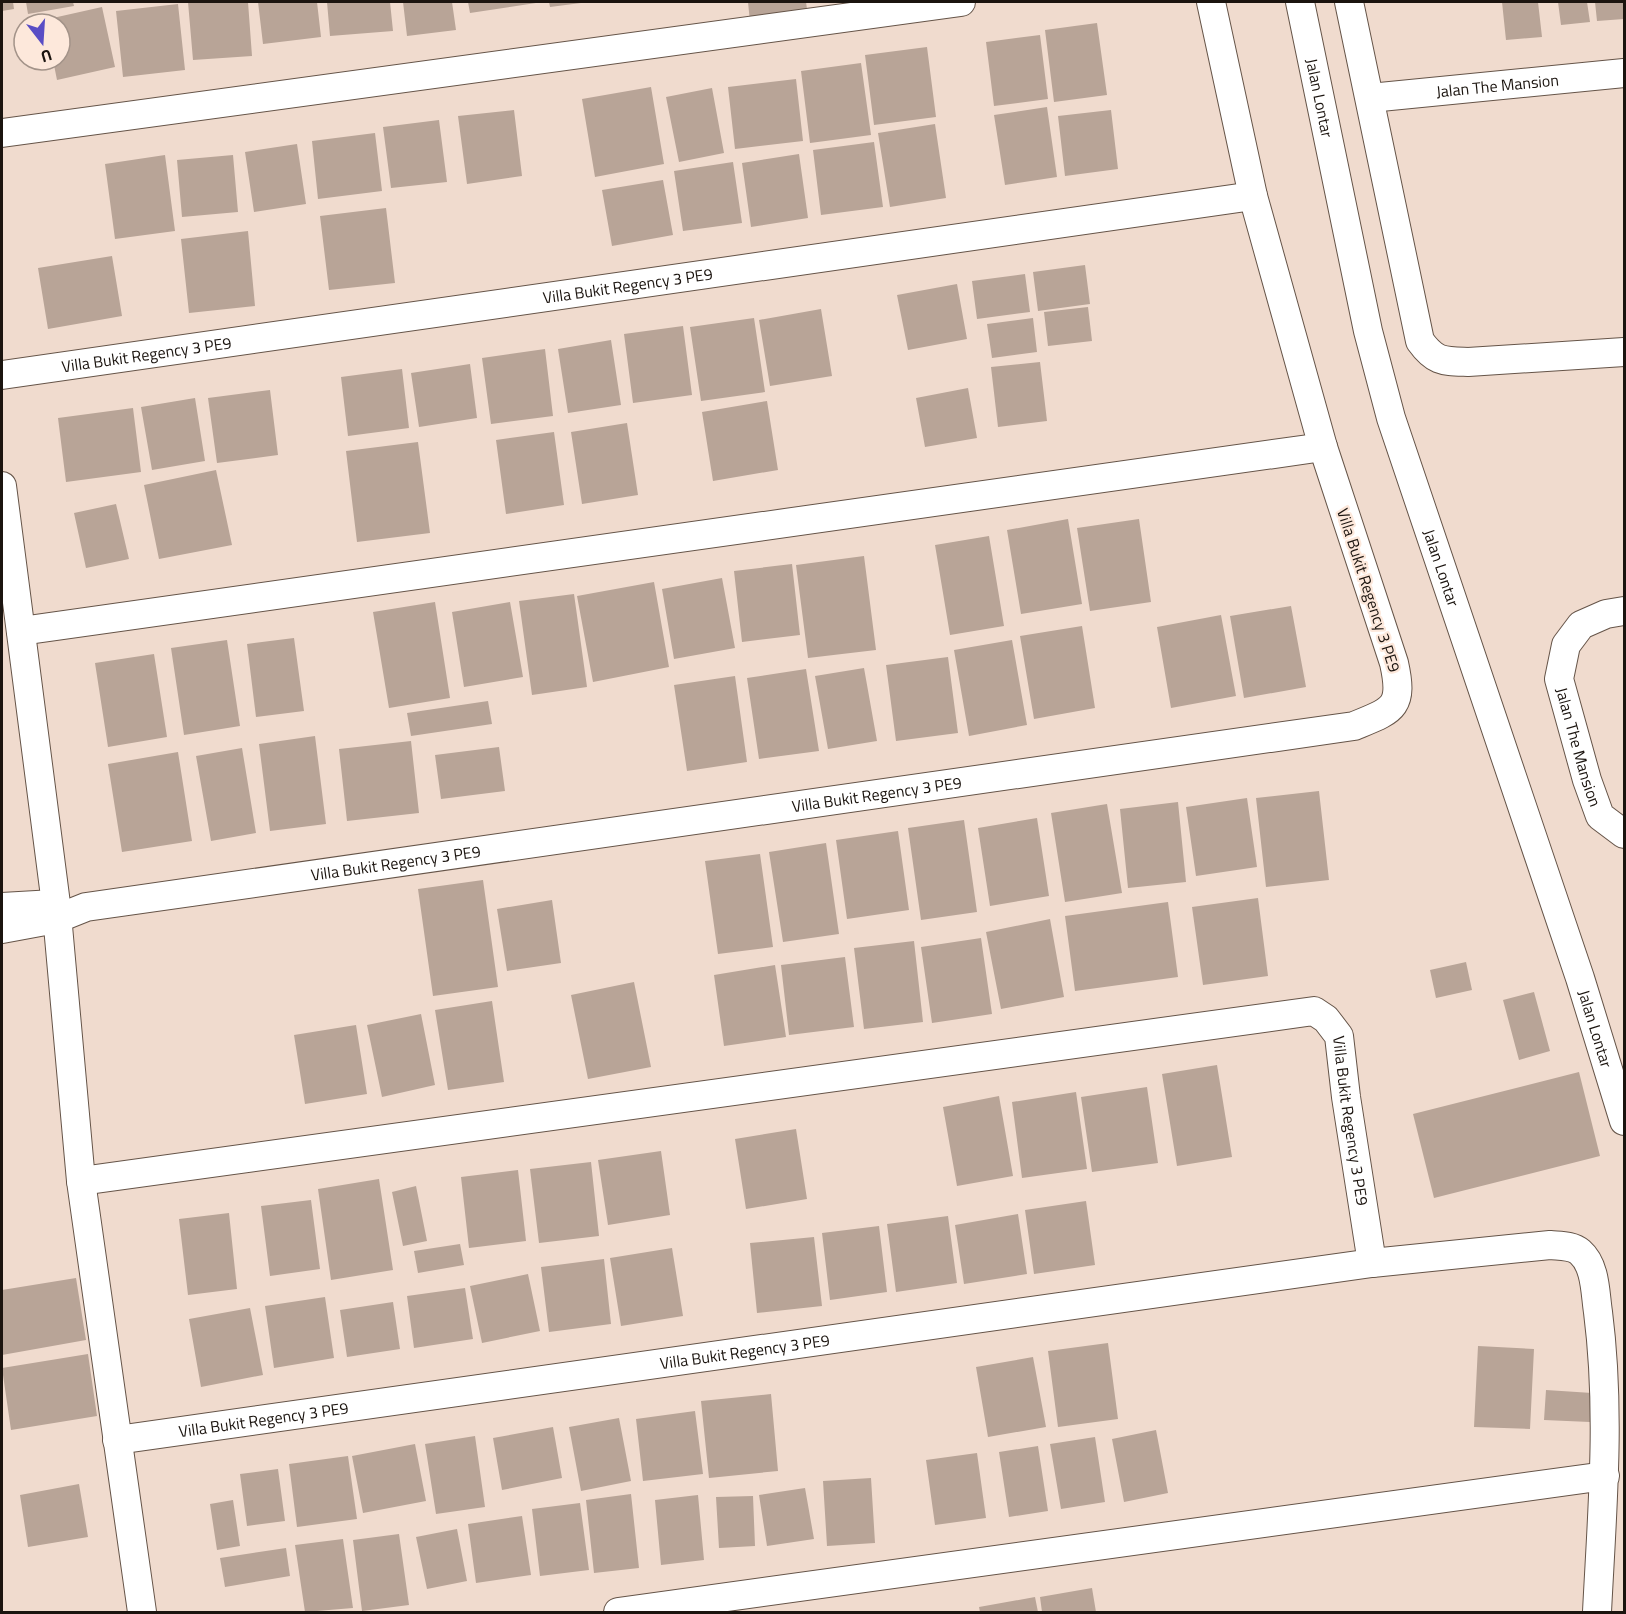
<svg xmlns="http://www.w3.org/2000/svg" width="1626" height="1614" viewBox="0 0 1626 1614" font-family="'Titillium Web',sans-serif">
  <rect width="100%" height="100%" fill="#f0dbce"/>
  <path fill="#b8a497" d="M 2,2 L 13,2 L 14,9 L 2,11 Z
    M 26,2 L 73,2 L 74,6 L 28,14 Z
    M 188,2 L 248,2 L 252,56 L 193,60 Z
    M 258,2 L 317,2 L 321,37 L 263,44 Z
    M 327,2 L 390,2 L 393,31 L 330,36 Z
    M 403,2 L 452,2 L 456,30 L 407,36 Z
    M 468,2 L 536,2 L 536,3 L 470,13 Z
    M 549,2 L 580,2 L 581,3 L 550,7 Z
    M 748,2 L 806,2 L 808,16 L 750,22 Z
    M 1502,2 L 1538,2 L 1542,37 L 1506,40 Z
    M 1558,2 L 1587,2 L 1590,22 L 1561,25 Z
    M 1595,2 L 1624,2 L 1624,19 L 1597,21 Z
    M 178,4 L 185,70 L 123,77 L 116,11 Z
    M 102,7 L 115,67 L 57,80 L 53,60 L 60,60 L 60,24 L 45,24 L 44,20 Z
    M 1097,23 L 1107,95 L 1054,102 L 1045,30 Z
    M 1040,35 L 1048,99 L 994,106 L 986,42 Z
    M 927,47 L 936,117 L 874,125 L 865,55 Z
    M 861,63 L 871,135 L 810,143 L 801,71 Z
    M 796,79 L 803,141 L 735,149 L 728,87 Z
    M 651,87 L 664,164 L 595,177 L 582,99 Z
    M 712,88 L 724,153 L 679,162 L 666,97 Z
    M 1047,107 L 1057,177 L 1005,185 L 994,115 Z
    M 514,110 L 522,176 L 467,184 L 458,116 Z
    M 1111,110 L 1118,169 L 1065,176 L 1058,116 Z
    M 439,120 L 447,182 L 391,188 L 383,127 Z
    M 935,124 L 946,198 L 890,207 L 878,133 Z
    M 375,133 L 382,191 L 318,199 L 312,141 Z
    M 874,142 L 883,207 L 821,215 L 813,150 Z
    M 297,144 L 306,204 L 254,212 L 245,152 Z
    M 799,154 L 808,218 L 751,227 L 742,163 Z
    M 165,155 L 175,231 L 115,239 L 105,164 Z
    M 233,155 L 238,212 L 182,217 L 177,160 Z
    M 733,162 L 742,223 L 683,231 L 674,171 Z
    M 663,180 L 673,235 L 612,246 L 602,190 Z
    M 386,208 L 395,283 L 329,290 L 320,216 Z
    M 248,231 L 255,306 L 189,313 L 181,239 Z
    M 112,256 L 122,316 L 48,329 L 38,268 Z
    M 1085,265 L 1090,304 L 1038,311 L 1033,272 Z
    M 1025,274 L 1030,312 L 977,319 L 972,281 Z
    M 957,284 L 967,339 L 908,350 L 897,295 Z
    M 1088,307 L 1092,341 L 1048,346 L 1044,312 Z
    M 821,309 L 832,376 L 770,386 L 759,320 Z
    M 754,318 L 765,392 L 701,401 L 690,327 Z
    M 1033,318 L 1037,352 L 992,358 L 987,324 Z
    M 683,326 L 692,395 L 633,403 L 624,334 Z
    M 611,340 L 621,405 L 568,413 L 558,349 Z
    M 545,349 L 553,416 L 491,424 L 482,358 Z
    M 1040,362 L 1047,421 L 998,427 L 991,367 Z
    M 470,364 L 477,418 L 419,427 L 411,373 Z
    M 402,369 L 409,428 L 348,436 L 341,377 Z
    M 968,388 L 977,438 L 925,447 L 916,398 Z
    M 270,390 L 278,455 L 217,463 L 208,398 Z
    M 195,398 L 205,461 L 152,470 L 141,407 Z
    M 767,401 L 778,470 L 713,481 L 702,412 Z
    M 133,408 L 141,472 L 66,482 L 58,418 Z
    M 627,423 L 638,495 L 582,504 L 571,432 Z
    M 554,432 L 564,505 L 506,514 L 496,440 Z
    M 418,442 L 430,533 L 357,542 L 346,451 Z
    M 216,470 L 232,545 L 159,559 L 144,485 Z
    M 116,504 L 129,559 L 86,568 L 74,513 Z
    M 1068,519 L 1082,604 L 1021,614 L 1007,530 Z
    M 1139,519 L 1151,602 L 1090,611 L 1077,528 Z
    M 989,536 L 1004,626 L 950,635 L 935,545 Z
    M 864,556 L 876,650 L 808,658 L 796,565 Z
    M 792,564 L 800,635 L 742,642 L 734,571 Z
    M 722,578 L 735,648 L 674,659 L 662,589 Z
    M 654,582 L 669,667 L 593,682 L 577,596 Z
    M 574,594 L 587,687 L 532,695 L 519,601 Z
    M 435,602 L 450,698 L 389,708 L 373,612 Z
    M 510,602 L 523,677 L 464,687 L 452,612 Z
    M 1291,606 L 1306,687 L 1244,698 L 1230,616 Z
    M 1221,615 L 1236,696 L 1171,708 L 1157,627 Z
    M 1082,626 L 1095,708 L 1034,719 L 1020,636 Z
    M 294,638 L 304,711 L 256,717 L 247,644 Z
    M 227,640 L 240,726 L 184,735 L 171,648 Z
    M 1012,640 L 1027,725 L 969,736 L 954,650 Z
    M 154,654 L 167,737 L 108,747 L 95,663 Z
    M 948,657 L 958,733 L 896,741 L 886,665 Z
    M 864,668 L 877,741 L 828,749 L 815,676 Z
    M 806,669 L 819,751 L 759,759 L 747,678 Z
    M 735,676 L 747,762 L 687,771 L 674,685 Z
    M 488,701 L 492,724 L 411,736 L 407,713 Z
    M 315,736 L 326,824 L 270,831 L 259,744 Z
    M 411,741 L 419,813 L 347,821 L 339,749 Z
    M 499,747 L 505,791 L 441,799 L 435,755 Z
    M 242,748 L 256,833 L 211,841 L 196,756 Z
    M 178,752 L 192,841 L 122,852 L 108,764 Z
    M 1319,791 L 1329,880 L 1266,887 L 1256,798 Z
    M 1247,798 L 1257,867 L 1196,876 L 1186,807 Z
    M 1178,802 L 1186,882 L 1128,888 L 1120,809 Z
    M 1107,804 L 1122,893 L 1065,902 L 1051,813 Z
    M 1037,818 L 1049,896 L 990,906 L 978,828 Z
    M 964,820 L 977,912 L 921,920 L 908,828 Z
    M 898,831 L 909,910 L 847,919 L 836,840 Z
    M 826,843 L 839,934 L 783,942 L 769,852 Z
    M 760,854 L 773,947 L 718,954 L 705,861 Z
    M 483,880 L 498,987 L 433,996 L 418,889 Z
    M 1258,898 L 1268,976 L 1203,985 L 1192,907 Z
    M 552,900 L 561,963 L 507,971 L 497,909 Z
    M 1168,902 L 1178,977 L 1075,991 L 1065,916 Z
    M 1050,919 L 1064,997 L 1001,1009 L 986,932 Z
    M 981,938 L 992,1014 L 932,1023 L 921,947 Z
    M 914,941 L 923,1022 L 864,1029 L 854,948 Z
    M 845,957 L 854,1027 L 789,1035 L 781,965 Z
    M 1466,962 L 1472,990 L 1436,998 L 1430,970 Z
    M 775,965 L 786,1037 L 724,1046 L 714,975 Z
    M 634,982 L 651,1067 L 588,1079 L 571,995 Z
    M 1534,992 L 1550,1051 L 1519,1060 L 1503,1000 Z
    M 492,1001 L 504,1082 L 448,1090 L 435,1010 Z
    M 421,1014 L 435,1085 L 382,1097 L 367,1025 Z
    M 356,1025 L 367,1094 L 305,1104 L 294,1035 Z
    M 1217,1065 L 1232,1157 L 1177,1166 L 1162,1074 Z
    M 1579,1072 L 1600,1156 L 1434,1198 L 1413,1114 Z
    M 1147,1087 L 1158,1163 L 1092,1172 L 1081,1097 Z
    M 1076,1092 L 1087,1169 L 1022,1178 L 1012,1102 Z
    M 999,1096 L 1013,1176 L 957,1186 L 943,1107 Z
    M 796,1129 L 807,1199 L 746,1209 L 735,1139 Z
    M 661,1151 L 670,1215 L 608,1225 L 598,1160 Z
    M 591,1162 L 599,1236 L 539,1243 L 530,1169 Z
    M 518,1170 L 526,1241 L 469,1248 L 461,1177 Z
    M 379,1179 L 393,1270 L 331,1280 L 318,1189 Z
    M 416,1186 L 427,1241 L 403,1246 L 392,1192 Z
    M 311,1200 L 320,1269 L 270,1276 L 261,1206 Z
    M 1086,1201 L 1095,1265 L 1034,1274 L 1025,1210 Z
    M 229,1213 L 237,1289 L 188,1295 L 179,1219 Z
    M 1018,1214 L 1027,1274 L 964,1284 L 955,1225 Z
    M 948,1216 L 957,1283 L 896,1292 L 887,1224 Z
    M 879,1226 L 887,1292 L 830,1300 L 822,1233 Z
    M 814,1237 L 822,1306 L 757,1313 L 750,1243 Z
    M 460,1244 L 464,1265 L 418,1273 L 414,1251 Z
    M 672,1248 L 683,1316 L 621,1326 L 610,1258 Z
    M 604,1259 L 611,1324 L 549,1332 L 541,1267 Z
    M 528,1274 L 540,1331 L 482,1343 L 470,1286 Z
    M 76,1278 L 86,1340 L 2,1355 L 2,1290 Z
    M 465,1288 L 473,1339 L 414,1348 L 407,1296 Z
    M 325,1297 L 334,1358 L 274,1368 L 265,1306 Z
    M 393,1302 L 400,1349 L 347,1357 L 340,1310 Z
    M 250,1308 L 263,1375 L 201,1387 L 189,1319 Z
    M 1108,1343 L 1118,1419 L 1058,1427 L 1048,1351 Z
    M 1478,1346 L 1534,1349 L 1530,1429 L 1474,1427 Z
    M 88,1354 L 97,1416 L 11,1430 L 2,1368 Z
    M 1033,1357 L 1046,1427 L 988,1437 L 976,1367 Z
    M 1546,1390 L 1592,1393 L 1590,1422 L 1544,1420 Z
    M 771,1394 L 778,1471 L 709,1478 L 701,1401 Z
    M 695,1411 L 703,1474 L 643,1481 L 636,1419 Z
    M 619,1418 L 631,1481 L 581,1491 L 569,1427 Z
    M 553,1427 L 562,1478 L 502,1490 L 493,1438 Z
    M 1156,1430 L 1168,1493 L 1124,1502 L 1112,1439 Z
    M 475,1436 L 485,1507 L 436,1514 L 425,1444 Z
    M 1095,1437 L 1105,1502 L 1061,1509 L 1050,1444 Z
    M 415,1444 L 426,1501 L 363,1513 L 352,1456 Z
    M 1038,1446 L 1048,1511 L 1009,1517 L 999,1452 Z
    M 977,1453 L 986,1518 L 935,1525 L 926,1460 Z
    M 348,1456 L 357,1519 L 297,1527 L 289,1464 Z
    M 278,1469 L 285,1521 L 247,1526 L 240,1474 Z
    M 871,1478 L 875,1543 L 827,1546 L 823,1481 Z
    M 79,1484 L 88,1537 L 28,1547 L 20,1495 Z
    M 805,1488 L 814,1539 L 767,1546 L 759,1495 Z
    M 631,1494 L 639,1568 L 594,1573 L 586,1500 Z
    M 698,1495 L 704,1560 L 661,1565 L 655,1500 Z
    M 753,1496 L 755,1546 L 719,1548 L 716,1497 Z
    M 233,1500 L 240,1546 L 217,1550 L 210,1504 Z
    M 580,1503 L 589,1570 L 540,1576 L 532,1509 Z
    M 522,1516 L 531,1575 L 476,1583 L 468,1524 Z
    M 457,1529 L 467,1581 L 427,1589 L 416,1537 Z
    M 399,1534 L 409,1605 L 362,1611 L 353,1540 Z
    M 343,1539 L 353,1608 L 305,1612 L 295,1545 Z
    M 286,1548 L 290,1576 L 225,1587 L 220,1558 Z
    M 1092,1588 L 1096,1612 L 1042,1612 L 1040,1597 Z
    M 1035,1597 L 1038,1612 L 980,1612 L 979,1607 Z"/>
  <g fill="none" stroke-linecap="round" stroke-linejoin="round">
    <g stroke="#655448" stroke-width="30">
      <g id="minor">
        <path id="s1" d="M 1300,2 L 1368,331 L 1391,418 L 1580,978 L 1624,1121"/>
        <path d="M 1349,2 L 1420,341 C 1435,362 1443,361 1468,362 L 1624,352"/>
        <path id="s2" d="M 1370,98 L 1624,73"/>
        <path d="M 2,133 L 961,2"/>
        <path id="s3" d="M 2,375 L 1253,196"/>
        <path d="M 2,486 L 56,904 L 81,1181 L 142,1612"/>
        <path id="s4" d="M 1624,611 L 1606,614 L 1581,625 L 1566,645 L 1559,679 L 1587,780 L 1600,816 L 1624,834"/>
        <path d="M 21,631 L 1323,447"/>
        <path d="M 2,907 L 54,904"/>
        <path id="s5" d="M 2,929 L 56,919 L 86,907 L 1354,726 C 1393,710 1404,708 1394,663 L 1323,447 L 1253,196 L 1211,2"/>
        <path id="s6" d="M 81,1181 L 1314,1011 L 1326,1019 L 1339,1036 L 1346,1097 L 1372,1263"/>
        <path id="s7" d="M 117,1440 L 1372,1263 L 1550,1245 C 1560,1246 1572,1245 1580,1252 C 1596,1266 1595,1293 1598,1312 C 1611,1413 1602,1512 1597,1612"/>
        <path d="M 618,1612 L 1605,1476"/>
      </g>
    </g>
    <use href="#minor" stroke="#fff" stroke-width="28"/>
  </g>
  <g text-anchor="middle" stroke-width="4.5" stroke-linejoin="round" paint-order="stroke">
    <g font-size="16" fill="#1b140f" stroke="#fde8db">
      <text dy="6" stroke="none"><textPath href="#s2" startOffset="128">Jalan The Mansion</textPath></text>
      <text dy="6" stroke="none"><textPath href="#s1" startOffset="98">Jalan Lontar</textPath></text>
      <text dy="6" stroke="none"><textPath href="#s3" startOffset="632">Villa Bukit Regency 3 PE9</textPath></text>
      <text dy="6" stroke="none"><textPath href="#s3" startOffset="146">Villa Bukit Regency 3 PE9</textPath></text>
      <text dy="6" stroke="none"><textPath href="#s1" startOffset="584">Jalan Lontar</textPath></text>
      <text transform="translate(1369 590) rotate(72)" y="6">Villa Bukit Regency 3 PE9</text>
      <text dy="6" stroke="none"><textPath href="#s4" startOffset="176">Jalan The Mansion</textPath></text>
      <text dy="6" stroke="none"><textPath href="#s5" startOffset="886">Villa Bukit Regency 3 PE9</textPath></text>
      <text dy="6" stroke="none"><textPath href="#s5" startOffset="400">Villa Bukit Regency 3 PE9</textPath></text>
      <text dy="6" stroke="none"><textPath href="#s1" startOffset="1070">Jalan Lontar</textPath></text>
      <text dy="6" stroke="none"><textPath href="#s6" startOffset="1366">Villa Bukit Regency 3 PE9</textPath></text>
      <text dy="6" stroke="none"><textPath href="#s7" startOffset="634">Villa Bukit Regency 3 PE9</textPath></text>
      <text dy="6" stroke="none"><textPath href="#s7" startOffset="148">Villa Bukit Regency 3 PE9</textPath></text>
    </g>
  </g>
  <rect width="1626" height="1614" fill="none" stroke="#1b140f" stroke-width="6"/>
  <g transform="translate(42 42) rotate(163)"><circle r="28" fill="#fde8db" stroke="#a39389" stroke-width="1.5"/>
  <path d="M0-4.5L10 22L0 15L-10 22Z" fill="#594dc5"/>
  <text y="-9" font-size="16" font-weight="bold" text-anchor="middle" fill="#1b140f">U</text>
  </g>
</svg>
